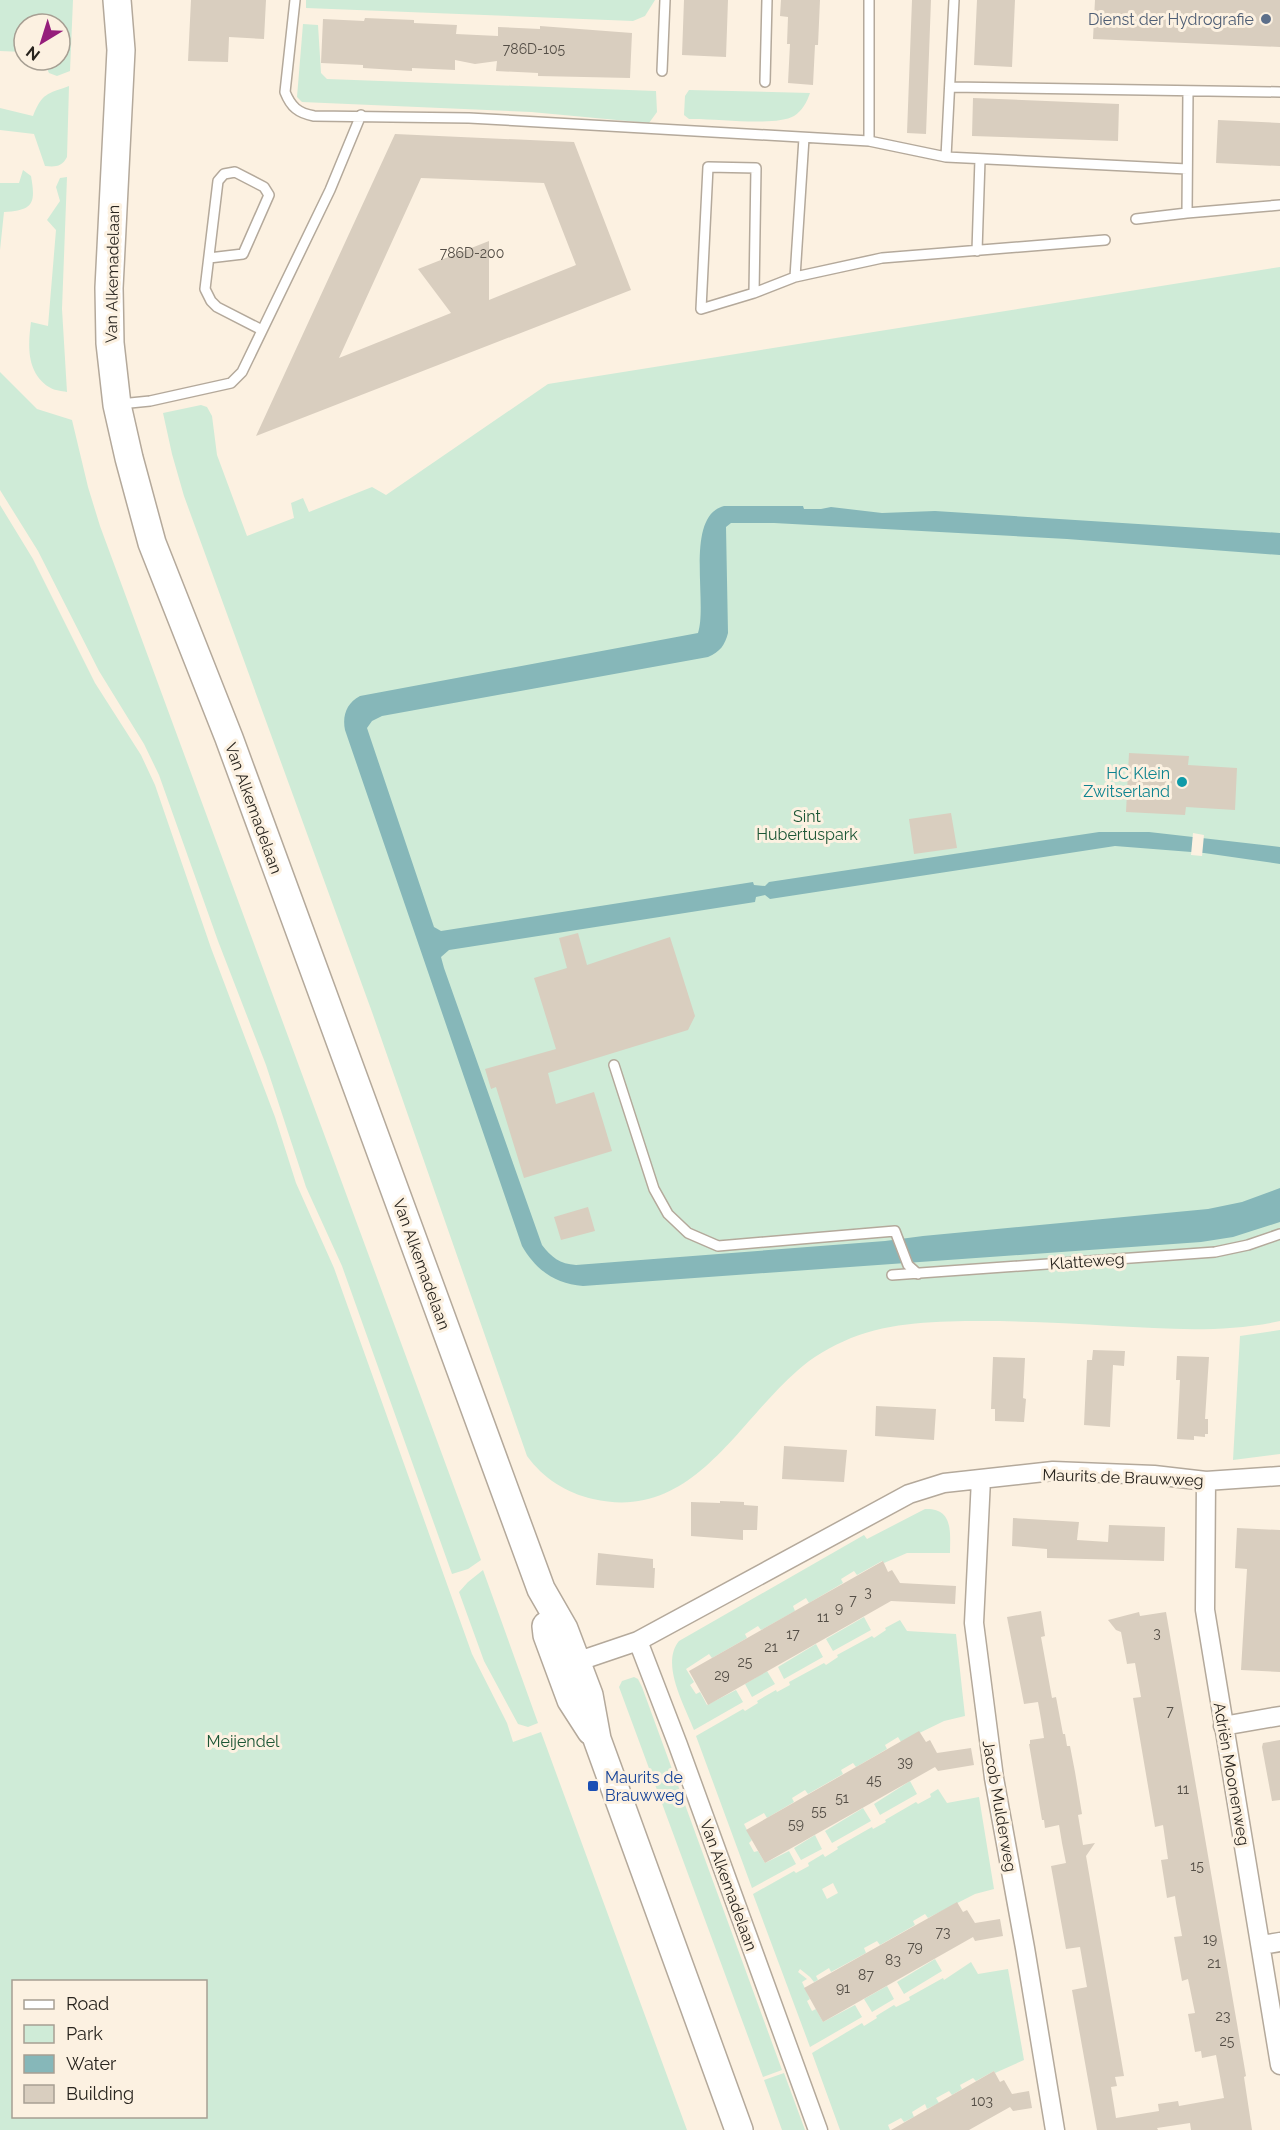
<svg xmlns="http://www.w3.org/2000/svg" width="1280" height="2130" viewBox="0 0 1280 2130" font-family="Raleway,sans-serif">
  <rect width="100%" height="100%" fill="#fcf1e1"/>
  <path fill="#cfebd7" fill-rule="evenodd" d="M 0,0 L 73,0 L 70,71 L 57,76 L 49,73 L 43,60 L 60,60 L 60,24 L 24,24 L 24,52 L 0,51 Z
    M 306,0 L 655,0 L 645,16 L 633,21 L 306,8 Z
    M 303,24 L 318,25 L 321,73 L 327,79 L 656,91 L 657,112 L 649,123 L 531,112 L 302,102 L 297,97 Z
    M 69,86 L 67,157 C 62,167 55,167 45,166 L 34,134 L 0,130 L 0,108 L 33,116 C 42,93 47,94 69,86 Z
    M 689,90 L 810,93 C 807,102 802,111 794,116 C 775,127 714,118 689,119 L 684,115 L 685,96 Z
    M 23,170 L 31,176 C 36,204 33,210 4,212 L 0,250 L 0,183 L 19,183 Z
    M 67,177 L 62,309 L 67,392 C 61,391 53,390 49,387 C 26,372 28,345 31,322 L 48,326 L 56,230 L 47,220 L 60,201 L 56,187 L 60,178 Z
    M 1280,267 L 1280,1321 C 1225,1333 1169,1329 1113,1326 C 1069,1323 1025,1321 981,1321 C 939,1321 891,1322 851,1338 C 832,1346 812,1357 797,1371 C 735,1425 691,1522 593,1499 C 566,1493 543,1478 527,1456 L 372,1012 L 184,496 L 172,454 L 163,413 L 201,405 L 207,407 L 212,416 L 217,455 L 247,536 L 294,518 L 291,503 L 303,498 L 309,512 L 372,487 L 386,495 L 548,384 Z
    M 0,372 L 37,409 L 72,420 L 88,487 L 100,526 L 481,1560 L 468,1569 L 452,1574 L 342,1266 L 306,1187 L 266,1065 L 218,941 L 159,775 L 144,744 L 99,671 L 38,551 L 0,490 Z
    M 0,505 L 33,559 L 95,683 L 141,755 L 155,785 L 211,948 L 275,1117 L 296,1183 L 334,1268 L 472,1654 L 507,1723 L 513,1742 L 541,1732 L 687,2130 L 0,2130 ZM 14,1982 L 206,1982 L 206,2116 L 14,2116 Z
    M 1280,1330 L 1280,1454 L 1233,1460 L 1240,1336 Z
    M 925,1509 C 954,1508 950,1533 950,1553 L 907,1553 L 884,1563 L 882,1561 L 857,1575 L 854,1571 L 841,1579 L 843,1583 L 809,1603 L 806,1598 L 793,1606 L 795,1611 L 761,1630 L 758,1626 L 745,1634 L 747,1638 L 712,1658 L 709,1654 L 686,1669 L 694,1682 L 690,1685 L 696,1694 L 700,1692 L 707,1705 L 736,1690 L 743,1702 L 694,1730 C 685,1706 660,1664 679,1641 L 864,1535 L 867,1539 Z
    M 483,1570 L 538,1723 L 528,1727 L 518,1724 L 484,1661 L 459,1592 L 468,1582 Z
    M 864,1617 L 871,1630 L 833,1651 L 826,1639 Z
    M 900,1620 L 907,1631 L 956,1634 L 965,1716 L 944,1721 L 901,1742 L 898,1737 L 885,1745 L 887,1749 L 856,1767 L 853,1763 L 841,1770 L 843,1774 L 808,1794 L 805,1790 L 792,1798 L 794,1802 L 767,1818 L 764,1813 L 744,1824 L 752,1840 L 749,1843 L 754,1852 L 758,1851 L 765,1863 L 789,1851 L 796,1864 L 752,1888 L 696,1736 L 743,1709 L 745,1711 L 758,1703 L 757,1701 L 776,1690 L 777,1692 L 790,1685 L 789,1682 L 824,1663 L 826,1665 L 838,1657 L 837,1655 L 872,1636 L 874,1638 L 886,1630 L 885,1628 Z
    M 816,1644 L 823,1657 L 784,1679 L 778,1667 Z
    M 767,1671 L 775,1684 L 752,1697 L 745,1684 Z
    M 634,1677 L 638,1679 L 642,1687 L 782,2070 L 763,2077 L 619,1687 L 622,1681 Z
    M 910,1781 L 917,1794 L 880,1815 L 874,1804 Z
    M 938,1789 L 947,1803 L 979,1797 L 994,1889 L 975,1894 L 928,1918 L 925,1914 L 913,1921 L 915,1925 L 880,1945 L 877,1941 L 864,1948 L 866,1953 L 831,1972 L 829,1968 L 816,1976 L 818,1980 L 814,1982 L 810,1977 L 800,1969 L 798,1972 L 807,1979 L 802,1982 L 810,1999 L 807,2001 L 812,2011 L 816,2009 L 823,2022 L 855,2005 L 862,2017 L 810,2047 L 753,1894 L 794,1871 L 796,1873 L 809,1866 L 808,1863 L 823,1854 L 825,1857 L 838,1849 L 837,1847 L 872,1827 L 873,1829 L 886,1822 L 885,1820 L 916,1802 L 918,1804 L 931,1797 L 930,1794 ZM 833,1883 L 838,1893 L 827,1899 L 822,1889 Z
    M 863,1808 L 871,1821 L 832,1843 L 825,1831 Z
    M 815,1835 L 822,1849 L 801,1860 L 794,1848 Z
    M 935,1959 L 942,1971 L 904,1994 L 897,1982 Z
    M 971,1962 L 978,1974 L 1008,1969 L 1024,2060 L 995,2073 L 994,2071 L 976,2081 L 973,2078 L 960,2085 L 962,2089 L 952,2095 L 949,2091 L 936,2098 L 939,2103 L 927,2109 L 925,2104 L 912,2112 L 914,2117 L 904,2122 L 901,2118 L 888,2125 L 890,2130 L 840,2130 L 812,2053 L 862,2023 L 864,2026 L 877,2018 L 876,2016 L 894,2005 L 896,2007 L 910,2000 L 909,1997 L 943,1978 L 944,1980 Z
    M 887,1986 L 894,1999 L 872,2012 L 864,1999 Z
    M 784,2073 L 805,2130 L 782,2130 L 764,2080 Z"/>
  <path fill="#86b7b9" d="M 724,506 L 803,506 L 804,509 L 821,509 L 831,507 L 882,513 L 935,511 L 1280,533 L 1280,555 L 1067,539 L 774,523 L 731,523 L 726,527 L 728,633 C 725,645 720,652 708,657 L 382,716 L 372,721 L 367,728 L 434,927 L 441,931 L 753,882 L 754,885 L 765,886 L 769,882 L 1099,832 L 1149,832 L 1280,847 L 1280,864 L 1204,853 L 1115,846 L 770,899 L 765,895 L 756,897 L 755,902 L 449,950 L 441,957 L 444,968 L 542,1245 C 551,1257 560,1264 576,1265 L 885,1241 L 923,1236 L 1208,1209 L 1242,1202 L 1280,1188 L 1280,1222 L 1233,1237 L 1201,1242 L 583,1286 C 555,1284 536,1270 522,1246 L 345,730 C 342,715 347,703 360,696 L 698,633 C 708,603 684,516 724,506 Z"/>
  <path fill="#fcf1e1" d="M 1193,833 L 1204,835 L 1202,856 L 1191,855 Z"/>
  <path fill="#d9cebf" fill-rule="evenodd" d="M 191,0 L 266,0 L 264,39 L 229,37 L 228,62 L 188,61 Z
    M 684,0 L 728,0 L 726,57 L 682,55 Z
    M 781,0 L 820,0 L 818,45 L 815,45 L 813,85 L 788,83 L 790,44 L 787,44 L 788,17 L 780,16 Z
    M 912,0 L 931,0 L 926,134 L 907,133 Z
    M 977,0 L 1015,0 L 1012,67 L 974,65 Z
    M 1095,0 L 1280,0 L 1280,47 L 1093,39 Z
    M 365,18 L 414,20 L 414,23 L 457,25 L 456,34 L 498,36 L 498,27 L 540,29 L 540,26 L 632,33 L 630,78 L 538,76 L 538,73 L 496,71 L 497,61 L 475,64 L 455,60 L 455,70 L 412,68 L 412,71 L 363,68 L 363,65 L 321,63 L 323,19 L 364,21 Z
    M 973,98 L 1119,104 L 1118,141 L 972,136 Z
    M 1218,120 L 1280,123 L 1280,166 L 1216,163 Z
    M 395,134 L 574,142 L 631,290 L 256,436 ZM 421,178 L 544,183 L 576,265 L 489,300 L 489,241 L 418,269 L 451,313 L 339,358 Z
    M 1129,753 L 1189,756 L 1188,765 L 1237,768 L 1235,810 L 1186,807 L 1185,815 L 1126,812 Z
    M 951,813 L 957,848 L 914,854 L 909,819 Z
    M 578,933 L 587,965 L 670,937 L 695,1016 L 688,1030 L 548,1073 L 556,1104 L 594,1092 L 612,1151 L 524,1178 L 496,1087 L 491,1089 L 485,1069 L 556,1049 L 534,978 L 567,968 L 559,938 Z
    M 588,1207 L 595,1231 L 561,1240 L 554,1217 Z
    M 1093,1350 L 1125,1351 L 1124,1366 L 1113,1365 L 1110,1427 L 1084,1425 L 1087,1360 L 1092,1360 Z
    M 1177,1356 L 1209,1357 L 1205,1419 L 1208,1419 L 1208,1434 L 1205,1434 L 1205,1437 L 1194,1436 L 1194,1440 L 1177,1439 L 1180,1380 L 1176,1380 Z
    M 993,1357 L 1025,1358 L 1023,1398 L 1026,1399 L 1024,1422 L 995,1421 L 995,1409 L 991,1409 Z
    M 876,1406 L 936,1409 L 934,1440 L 875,1436 Z
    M 784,1446 L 847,1450 L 844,1482 L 782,1479 Z
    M 720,1501 L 744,1502 L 744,1505 L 758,1506 L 757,1530 L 743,1530 L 743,1540 L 691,1536 L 691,1502 L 720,1503 Z
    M 1013,1518 L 1079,1522 L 1077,1540 L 1108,1542 L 1109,1525 L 1165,1527 L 1164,1561 L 1047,1558 L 1047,1549 L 1012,1546 Z
    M 1237,1528 L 1280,1530 L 1280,1672 L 1241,1670 L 1247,1569 L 1235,1568 Z
    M 598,1553 L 653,1559 L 653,1568 L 655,1568 L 654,1588 L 596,1585 Z
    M 883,1561 L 888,1572 L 892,1570 L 900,1583 L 956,1586 L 955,1604 L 891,1601 L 708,1705 L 689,1671 Z
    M 1041,1611 L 1045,1636 L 1041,1637 L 1052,1698 L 1056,1697 L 1063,1734 L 1065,1734 L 1067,1746 L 1070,1746 L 1075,1772 L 1082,1814 L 1078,1815 L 1083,1845 L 1095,1843 L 1086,1856 L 1124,2076 L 1115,2077 L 1117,2086 L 1111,2087 L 1116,2118 L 1159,2111 L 1158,2104 L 1178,2101 L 1179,2106 L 1224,2098 L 1216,2055 L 1202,2058 L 1201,2051 L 1195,2052 L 1188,2014 L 1195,2013 L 1188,1979 L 1182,1981 L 1174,1937 L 1182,1936 L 1176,1903 L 1175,1896 L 1167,1898 L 1161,1860 L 1168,1859 L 1163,1825 L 1155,1827 L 1133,1698 L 1141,1697 L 1135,1663 L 1127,1664 L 1121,1632 L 1116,1630 L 1108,1620 L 1139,1612 L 1140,1616 L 1166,1612 L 1246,2076 L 1244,2077 L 1252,2130 L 1191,2130 L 1190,2123 L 1157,2128 L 1158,2130 L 1097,2130 L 1072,1990 L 1087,1987 L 1084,1970 L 1080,1947 L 1066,1949 L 1051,1866 L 1066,1863 L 1062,1843 L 1059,1825 L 1045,1828 L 1044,1820 L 1042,1820 L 1029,1744 L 1030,1744 L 1030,1740 L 1044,1738 L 1041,1719 L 1038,1702 L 1024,1704 L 1007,1617 Z
    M 919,1731 L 926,1742 L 930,1740 L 937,1753 L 971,1748 L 974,1765 L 938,1771 L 935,1767 L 765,1863 L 746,1830 Z
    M 1280,1740 L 1280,1800 L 1272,1801 L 1262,1747 L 1263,1743 Z
    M 957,1902 L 963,1912 L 967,1910 L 975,1923 L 1000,1919 L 1003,1936 L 975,1941 L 973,1937 L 823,2022 L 804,1988 Z
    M 994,2071 L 1000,2082 L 1004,2080 L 1012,2094 L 1029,2091 L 1032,2108 L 1013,2111 L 1010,2107 L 969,2130 L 891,2130 Z"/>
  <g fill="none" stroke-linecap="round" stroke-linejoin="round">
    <g stroke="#b4a99b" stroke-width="12">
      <path id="service" d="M 295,0 L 285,92 C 291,107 298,113 314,116 L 469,118 L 869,141 L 946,157 L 1187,169
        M 662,71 L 665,0
        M 765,82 L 767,0
        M 950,87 L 1280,92
        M 869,141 L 869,0
        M 946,157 L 954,0
        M 708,167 L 756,168 L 754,293 L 701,309 Z
        M 1187,213 L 1280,205
        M 1136,219 L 1187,213 L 1188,91
        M 977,251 L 980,159
        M 209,258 L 243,254 L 269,195 L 264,187 L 235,172 L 224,174 L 218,181 L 205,289 L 211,301 L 217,307 L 262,330
        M 795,277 L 804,138
        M 754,293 L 795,277 L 882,258 L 1105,240
        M 120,404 L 150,401 L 231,383 L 242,372 L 330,190 L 361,115
        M 614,1065 L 654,1189 L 668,1214 L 688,1233 L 718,1246 L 895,1231 L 908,1265 L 918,1274
        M 892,1275 L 1215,1252 L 1248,1245 L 1280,1234"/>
    </g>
    <g stroke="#b4a99b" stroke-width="21">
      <path id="minor" d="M 981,1479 L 974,1623 L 994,1778 L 1025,1948 L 1055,2130
        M 1206,1481 L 1205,1610 L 1280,2065
        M 638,1641 L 678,1745 L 818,2130
        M 576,1662 L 638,1641 L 909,1494 L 944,1483 L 1053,1471 L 1154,1475 L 1206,1481 L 1280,1476
        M 1223,1726 L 1280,1716
        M 1261,1945 L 1280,1942"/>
    </g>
    <g stroke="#b4a99b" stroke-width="30">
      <path id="secondary" d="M 117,0 L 121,50 L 109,288 L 110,343 L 117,405 L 129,458 L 152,543 L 229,738 L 541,1589 L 564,1629 L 589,1695 L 597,1739 L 739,2130
        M 546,1626 L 547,1635 L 571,1700 L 591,1731"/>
    </g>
    <use href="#service" stroke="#fff" stroke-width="9"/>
    <use href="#minor" stroke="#fff" stroke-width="18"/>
    <use href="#secondary" stroke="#fff" stroke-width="27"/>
  </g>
  <circle fill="#5c6f8a" stroke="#fcf1e1" stroke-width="2" cx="1266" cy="19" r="6"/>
  <circle fill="#0f9aa8" stroke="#fcf1e1" stroke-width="2" cx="1182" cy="782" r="6"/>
  <rect fill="#1a4fb4" stroke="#fcf1e1" stroke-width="2" x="587" y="1780" width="12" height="12" rx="3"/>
  <g text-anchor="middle" stroke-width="6" stroke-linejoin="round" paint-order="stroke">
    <g font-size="14" fill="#544e46">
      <text x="534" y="54">786D-105</text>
      <text x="472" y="258">786D-200</text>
      <text x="868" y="1597">3</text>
      <text x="853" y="1605">7</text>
      <text x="839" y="1613">9</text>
      <text x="823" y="1622">11</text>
      <text x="1157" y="1638">3</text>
      <text x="793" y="1639">17</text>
      <text x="771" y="1652">21</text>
      <text x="745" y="1667">25</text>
      <text x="722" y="1680">29</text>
      <text x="1170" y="1716">7</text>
      <text x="905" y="1767">39</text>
      <text x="874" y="1785">45</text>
      <text x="1183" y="1794">11</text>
      <text x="842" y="1803">51</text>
      <text x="819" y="1816">55</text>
      <text x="796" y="1829">59</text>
      <text x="1197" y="1871">15</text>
      <text x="943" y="1937">73</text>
      <text x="1210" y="1944">19</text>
      <text x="915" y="1952">79</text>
      <text x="893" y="1965">83</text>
      <text x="1214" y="1968">21</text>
      <text x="866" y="1980">87</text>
      <text x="843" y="1993">91</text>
      <text x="1223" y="2021">23</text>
      <text x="1227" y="2046">25</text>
      <text x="982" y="2106">103</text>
    </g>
    <g font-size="16" fill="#4e5e75" stroke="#fcf1e1" text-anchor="end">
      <text x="1254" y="25">Dienst der Hydrografie</text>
    </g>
    <g font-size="16" fill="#28241e" stroke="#fcf1e1">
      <text transform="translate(112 274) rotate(-89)" y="6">Van Alkemadelaan</text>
      <text transform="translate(254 808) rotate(70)" y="6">Van Alkemadelaan</text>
      <text transform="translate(1087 1261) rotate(-4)" y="6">Klatteweg</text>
      <text transform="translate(422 1264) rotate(70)" y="6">Van Alkemadelaan</text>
      <text transform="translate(1123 1477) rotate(2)" y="6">Maurits de Brauwweg</text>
      <text transform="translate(1232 1774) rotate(80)" y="6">Adriën Moonenweg</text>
      <text transform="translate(1000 1806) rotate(80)" y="6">Jacob Mulderweg</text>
      <text transform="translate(729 1885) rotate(70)" y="6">Van Alkemadelaan</text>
    </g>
    <g font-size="16" fill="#0d838f" stroke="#fcf1e1" text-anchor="end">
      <text x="1170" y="779">HC Klein<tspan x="1170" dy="18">Zwitserland</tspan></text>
    </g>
    <g font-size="16" fill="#1c5635" stroke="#fcf1e1">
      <text x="807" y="822">Sint<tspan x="807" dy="18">Hubertuspark</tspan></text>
      <text x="243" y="1747">Meijendel</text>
    </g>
    <g font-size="16" fill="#164399" stroke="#fcf1e1" text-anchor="start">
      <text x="605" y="1783">Maurits de<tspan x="605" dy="18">Brauwweg</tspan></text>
    </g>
  </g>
  <rect x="12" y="1980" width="195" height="138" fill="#fcf1e1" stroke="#a79f93" stroke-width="1.5"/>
  <rect x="24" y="2000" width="30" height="9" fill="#ffffff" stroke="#a79f93" stroke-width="1.5"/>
  <text x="66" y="2010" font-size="18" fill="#28241e">Road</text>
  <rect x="24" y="2025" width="30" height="18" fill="#cfebd7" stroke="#a79f93" stroke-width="1.5"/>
  <text x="66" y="2040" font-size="18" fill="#28241e">Park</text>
  <rect x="24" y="2055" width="30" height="18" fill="#86b7b9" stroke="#a79f93" stroke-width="1.5"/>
  <text x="66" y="2070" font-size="18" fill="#28241e">Water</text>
  <rect x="24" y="2085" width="30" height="18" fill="#d9cebf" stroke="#a79f93" stroke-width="1.5"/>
  <text x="66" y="2100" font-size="18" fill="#28241e">Building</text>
  <g transform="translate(42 42) rotate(218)"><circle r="28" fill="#fcf1e1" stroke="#a79f93" stroke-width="1.5"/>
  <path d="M0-4.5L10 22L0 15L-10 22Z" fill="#951e7b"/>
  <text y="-9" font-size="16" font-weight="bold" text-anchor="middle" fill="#28241e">N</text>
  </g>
</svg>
